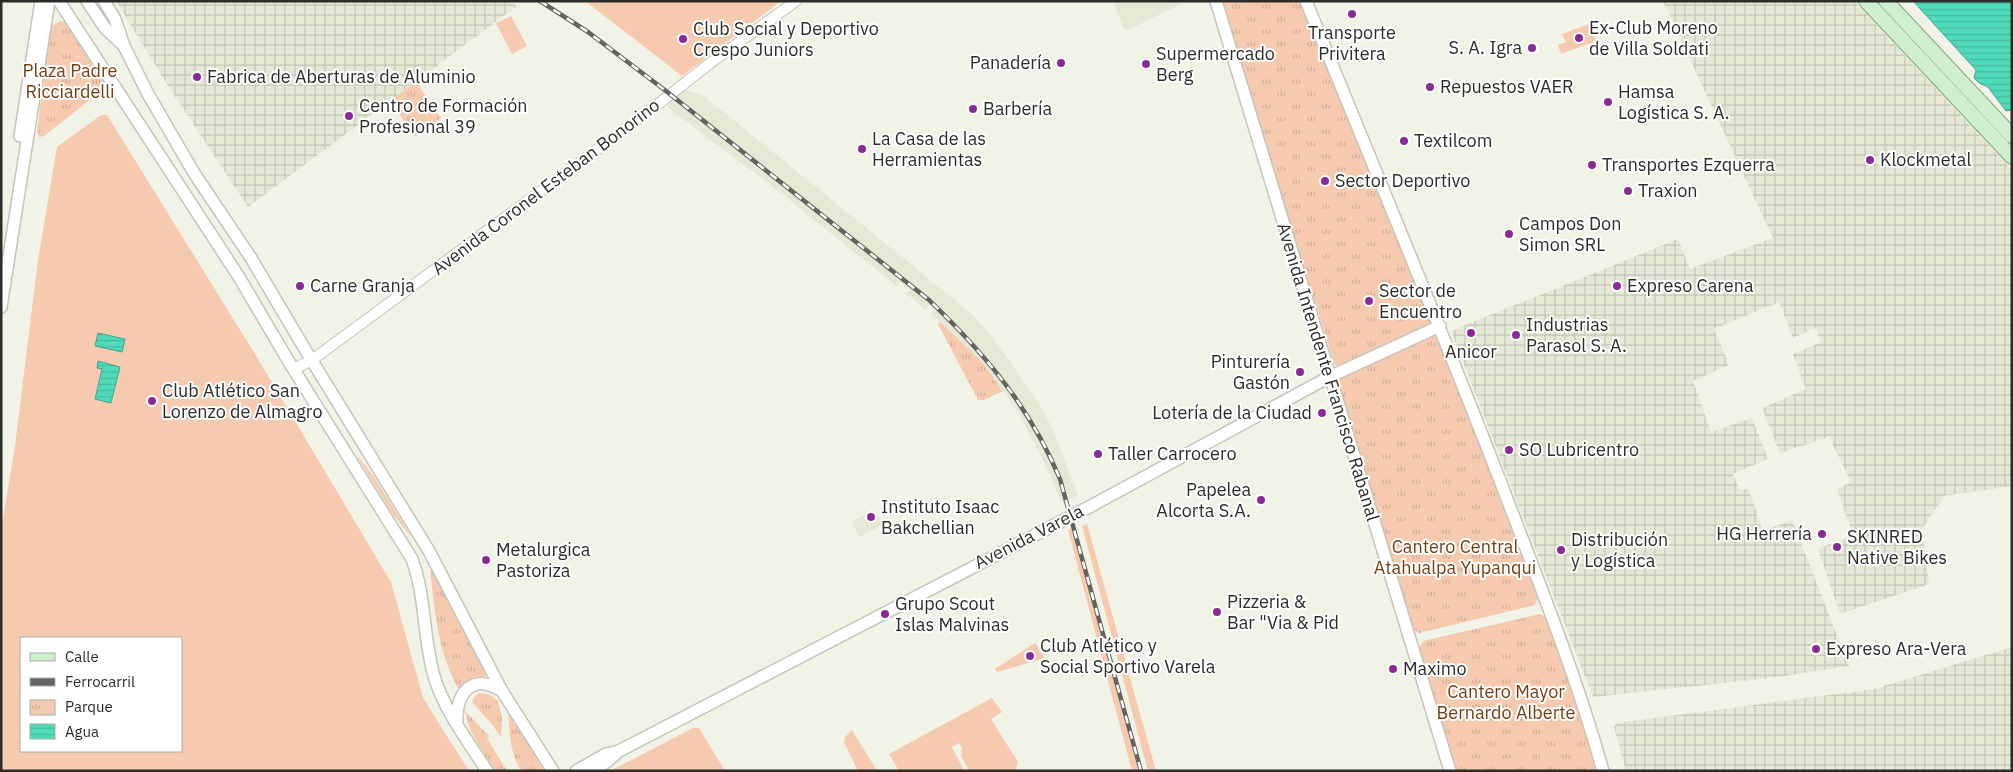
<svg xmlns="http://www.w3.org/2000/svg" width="2013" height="772" viewBox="0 0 2013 772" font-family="'IBM Plex Sans',sans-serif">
  <defs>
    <pattern id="industrial-grid" width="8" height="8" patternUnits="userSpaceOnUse" patternTransform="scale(1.25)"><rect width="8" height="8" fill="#e5e8d5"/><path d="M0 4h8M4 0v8" fill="none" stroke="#c5c7b7"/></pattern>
    <pattern id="park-tufts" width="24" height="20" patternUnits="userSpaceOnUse" patternTransform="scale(1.25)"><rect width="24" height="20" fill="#f6caaf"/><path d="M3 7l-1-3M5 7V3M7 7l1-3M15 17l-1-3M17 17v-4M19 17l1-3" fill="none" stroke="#d3ae97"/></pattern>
    <pattern id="water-rules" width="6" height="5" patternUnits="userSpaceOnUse" patternTransform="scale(1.25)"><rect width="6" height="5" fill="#4fdbb9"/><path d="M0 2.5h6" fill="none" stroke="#45bc9f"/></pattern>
  </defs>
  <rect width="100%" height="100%" fill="#f1f3e7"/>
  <path fill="#e5e8d5" d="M 1113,1 L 1187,1 L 1128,30 L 1124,29 Z
    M 685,90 L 703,95 L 972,314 L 991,335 L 1040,405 L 1052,428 L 1078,495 L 1062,503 L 1044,462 L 1019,413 L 983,363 L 931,314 L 934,310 L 930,305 L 925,310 L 907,294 L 910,290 L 901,282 L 897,286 L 764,180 L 667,107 L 672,99 Z
    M 874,510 L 883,525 L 860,537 L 851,522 Z"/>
  <path fill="url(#industrial-grid)" d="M 116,1 L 508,1 L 517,6 L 248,207 L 170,89 Z
    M 1663,1 L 1854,1 L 2012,170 L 2012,486 L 1944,496 L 1922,529 L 1929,584 L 1840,614 L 1818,549 L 1853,535 L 1837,489 L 1851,482 L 1829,437 L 1780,453 L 1762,408 L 1806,389 L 1793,354 L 1821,342 L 1815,328 L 1793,338 L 1779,302 L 1714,329 L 1729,365 L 1693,381 L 1711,432 L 1752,418 L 1768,459 L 1733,474 L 1740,491 L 1748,488 L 1763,531 L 1792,520 L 1849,666 L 1771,678 L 1593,697 L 1451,331 L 1678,239 L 1690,269 L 1773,238 Z
    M 2012,647 L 2012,771 L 1626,771 L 1614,727 L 1617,723 L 1874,689 Z"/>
  <path fill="#f6caaf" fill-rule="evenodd" d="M 585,1 L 781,1 L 682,76 Z
    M 511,16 L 527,46 L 512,54 L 496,23 Z
    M 1589,24 L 1596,41 L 1561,54 L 1558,45 L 1566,42 L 1562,34 Z
    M 101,115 L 107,115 L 255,354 L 391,582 L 423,698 L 469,771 L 1,771 L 1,530 L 15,446 L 38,260 L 57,147 ZM 21,638 L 181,638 L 181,751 L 21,751 Z
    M 359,457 L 374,477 L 413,539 L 394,516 L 358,458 Z
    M 1087,524 L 1156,771 L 1148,771 L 1082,526 Z
    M 1073,528 L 1139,771 L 1132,771 L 1068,530 Z
    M 1035,643 L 1045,658 L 997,672 L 995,669 Z
    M 992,698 L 1002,712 L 991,719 L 1018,762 L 1015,771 L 969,771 L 961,756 L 962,748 L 959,743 L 952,747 L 964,771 L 899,771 L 889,754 Z
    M 693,728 L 699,728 L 725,771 L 610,771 Z
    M 852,730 L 877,771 L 858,771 L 844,742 L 845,737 Z"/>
  <path fill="url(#park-tufts)" d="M 1222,1 L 1302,1 L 1431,317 L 1431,322 L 1427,326 L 1338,366 L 1334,364 L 1319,314 L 1310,294 Z
    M 60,21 L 65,22 L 104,84 L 104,89 L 44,136 L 39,137 L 37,132 L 50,27 Z
    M 416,82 L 441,118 L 415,137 L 390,101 Z
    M 940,322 L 983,363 L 1003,391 L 984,400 L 978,400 L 938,324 Z
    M 1434,336 L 1439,339 L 1538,598 L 1535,605 L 1419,633 L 1414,630 L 1410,625 L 1337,384 L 1342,376 Z
    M 432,569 L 486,675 L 485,677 L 471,680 L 458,688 C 438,652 435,612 430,571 Z
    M 1540,614 L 1546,617 L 1592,732 L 1597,771 L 1456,771 L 1418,649 L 1423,641 Z
    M 480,693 L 490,695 L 498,701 L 502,718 L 501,737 L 490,722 L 472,702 L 476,695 Z
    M 508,710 L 544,771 L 521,771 C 509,752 510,731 508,710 Z
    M 465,711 L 489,736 L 487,738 L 507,771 L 494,771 L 470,730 Z"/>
  <path fill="url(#water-rules)" stroke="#44a68e" d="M 1913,1 L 2012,1 L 2012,110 L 2006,111 L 1988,87 L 1979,83 L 1974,78 L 1976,70 Z
    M 98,333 L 125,339 L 122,352 L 95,346 Z
    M 98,361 L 120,367 L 111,403 L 95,399 L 102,369 L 97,368 Z"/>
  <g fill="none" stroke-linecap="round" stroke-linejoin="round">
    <g stroke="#c3c5ba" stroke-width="12">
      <path id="tertiary" d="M 294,369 L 312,360 L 648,112 L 709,64 L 796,1"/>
    </g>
    <g stroke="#c3c5ba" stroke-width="14">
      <path id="secondary" d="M 59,1 L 239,277 L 289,362 L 412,559 C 426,597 423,638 434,676 C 444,710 468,741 487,771
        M 87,1 L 105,28 L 123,45
        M 104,1 L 115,19 L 124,46 L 148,94 L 194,173 L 251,258 L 306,351 L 429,551 L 502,691 L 553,771
        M 1216,1 L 1450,771
        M 1306,1 C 1371,160 1437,318 1499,478 C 1536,575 1575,671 1603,771
        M 20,136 L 41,1
        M 1,307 L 49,1
        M 457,722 C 456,693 472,672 502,691
        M 576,771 L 606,754 L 619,751 L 1091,506 L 1329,377 L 1440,326
        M 594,771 L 609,760 L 618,752"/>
    </g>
    <g stroke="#82a480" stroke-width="16">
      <path id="primary" d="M 1866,1 L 2012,157
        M 1886,1 L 2012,136"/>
    </g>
    <use href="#tertiary" stroke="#fff" stroke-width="10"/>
    <use href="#secondary" stroke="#fff" stroke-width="11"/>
    <use href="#primary" stroke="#d0efcf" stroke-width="14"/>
    <g stroke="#63645d" stroke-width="4.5">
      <path id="rail" d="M 540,1 L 588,32 L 666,91 L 929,300 C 985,354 1030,407 1060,479 L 1141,771"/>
    </g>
    <use href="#rail" stroke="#fff" stroke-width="2.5" stroke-dasharray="8" stroke-linecap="butt"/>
  </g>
  <g fill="#8a2a94" stroke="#fff" stroke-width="2">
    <circle cx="1352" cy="14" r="5"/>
    <circle cx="1579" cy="38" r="5"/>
    <circle cx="683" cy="39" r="5"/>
    <circle cx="1532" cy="48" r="5"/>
    <circle cx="1061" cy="63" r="5"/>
    <circle cx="1146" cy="64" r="5"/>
    <circle cx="197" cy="77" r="5"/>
    <circle cx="1430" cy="87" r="5"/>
    <circle cx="1608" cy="102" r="5"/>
    <circle cx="973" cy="109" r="5"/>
    <circle cx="349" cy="116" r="5"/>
    <circle cx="1404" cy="141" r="5"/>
    <circle cx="862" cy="149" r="5"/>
    <circle cx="1870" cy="160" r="5"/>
    <circle cx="1592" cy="165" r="5"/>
    <circle cx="1325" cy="181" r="5"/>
    <circle cx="1628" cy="191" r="5"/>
    <circle cx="1509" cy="234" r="5"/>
    <circle cx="300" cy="286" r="5"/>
    <circle cx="1617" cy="286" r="5"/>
    <circle cx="1369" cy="301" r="5"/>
    <circle cx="1471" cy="333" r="5"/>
    <circle cx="1516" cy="335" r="5"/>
    <circle cx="1300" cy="372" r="5"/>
    <circle cx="152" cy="401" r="5"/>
    <circle cx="1322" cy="413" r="5"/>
    <circle cx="1509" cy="450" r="5"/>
    <circle cx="1098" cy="454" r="5"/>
    <circle cx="1261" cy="500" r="5"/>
    <circle cx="871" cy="517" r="5"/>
    <circle cx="1822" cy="534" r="5"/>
    <circle cx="1837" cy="547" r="5"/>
    <circle cx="1561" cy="550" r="5"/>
    <circle cx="486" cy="560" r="5"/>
    <circle cx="1217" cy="612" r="5"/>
    <circle cx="885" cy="614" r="5"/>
    <circle cx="1816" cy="649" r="5"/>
    <circle cx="1030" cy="656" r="5"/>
    <circle cx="1393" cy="669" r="5"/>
  </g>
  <g text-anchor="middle" stroke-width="4" stroke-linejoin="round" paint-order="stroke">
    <g font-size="18" fill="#2c2c28" stroke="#fff" text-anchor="start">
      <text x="1589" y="34">Ex-Club Moreno<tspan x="1589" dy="21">de Villa Soldati</tspan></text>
      <text x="693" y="35">Club Social y Deportivo<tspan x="693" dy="21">Crespo Juniors</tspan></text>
      <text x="1352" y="39" text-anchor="middle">Transporte<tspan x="1352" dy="21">Privitera</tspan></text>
      <text x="1522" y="54" text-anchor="end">S. A. Igra</text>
      <text x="1156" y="60">Supermercado<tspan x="1156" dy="21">Berg</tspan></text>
      <text x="1051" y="69" text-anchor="end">Panadería</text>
      <text x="207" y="83">Fabrica de Aberturas de Aluminio</text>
      <text x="1440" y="93">Repuestos VAER</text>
      <text x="1618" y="98">Hamsa<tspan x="1618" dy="21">Logística S. A.</tspan></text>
      <text x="359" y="112">Centro de Formación<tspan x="359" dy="21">Profesional 39</tspan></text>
      <text x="983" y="115">Barbería</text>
      <text x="872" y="145">La Casa de las<tspan x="872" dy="21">Herramientas</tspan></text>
      <text x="1414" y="147">Textilcom</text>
      <text x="1880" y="166">Klockmetal</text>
      <text x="1602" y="171">Transportes Ezquerra</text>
      <text x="1335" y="187">Sector Deportivo</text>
      <text x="1638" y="197">Traxion</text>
      <text x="1519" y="230">Campos Don<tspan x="1519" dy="21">Simon SRL</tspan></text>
      <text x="310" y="292">Carne Granja</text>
      <text x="1627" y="292">Expreso Carena</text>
      <text x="1379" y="297">Sector de<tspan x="1379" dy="21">Encuentro</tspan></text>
      <text x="1526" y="331">Industrias<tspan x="1526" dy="21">Parasol S. A.</tspan></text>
      <text x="1471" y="358" text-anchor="middle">Anicor</text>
      <text x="1290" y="368" text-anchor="end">Pinturería<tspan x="1290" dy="21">Gastón</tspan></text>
      <text x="162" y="397">Club Atlético San<tspan x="162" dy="21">Lorenzo de Almagro</tspan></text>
      <text x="1312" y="419" text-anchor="end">Lotería de la Ciudad</text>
      <text x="1519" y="456">SO Lubricentro</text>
      <text x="1108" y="460">Taller Carrocero</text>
      <text x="1251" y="496" text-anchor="end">Papelea<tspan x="1251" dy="21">Alcorta S.A.</tspan></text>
      <text x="881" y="513">Instituto Isaac<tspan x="881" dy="21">Bakchellian</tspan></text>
      <text x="1812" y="540" text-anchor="end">HG Herrería</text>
      <text x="1847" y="543">SKINRED<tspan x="1847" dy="21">Native Bikes</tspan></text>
      <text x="1571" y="546">Distribución<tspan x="1571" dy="21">y Logística</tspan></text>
      <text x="496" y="556">Metalurgica<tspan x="496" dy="21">Pastoriza</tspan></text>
      <text x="1227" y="608">Pizzeria &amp;<tspan x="1227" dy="21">Bar "Via &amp; Pid</tspan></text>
      <text x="895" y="610">Grupo Scout<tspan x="895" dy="21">Islas Malvinas</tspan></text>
      <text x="1040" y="652">Club Atlético y<tspan x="1040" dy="21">Social Sportivo Varela</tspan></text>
      <text x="1826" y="655">Expreso Ara-Vera</text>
      <text x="1403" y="675">Maximo</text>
    </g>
    <g font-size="18" fill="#763d11" stroke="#fff">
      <text x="70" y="77">Plaza Padre<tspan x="70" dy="21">Ricciardelli</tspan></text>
      <text x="1455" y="553">Cantero Central<tspan x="1455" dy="21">Atahualpa Yupanqui</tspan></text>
      <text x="1506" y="698">Cantero Mayor<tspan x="1506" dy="21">Bernardo Alberte</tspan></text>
    </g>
    <g font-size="18" fill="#2c2c28" stroke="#fff">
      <text transform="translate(546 187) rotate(-37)" y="6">Avenida Coronel Esteban Bonorino</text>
      <text transform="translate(1328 372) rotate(73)" y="6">Avenida Intendente Francisco Rabanal</text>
      <text transform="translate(1029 537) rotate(-27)" y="6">Avenida Varela</text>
    </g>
  </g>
  <rect width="2013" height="772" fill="none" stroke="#2c2c28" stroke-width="5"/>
  <rect x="20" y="637" width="162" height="115" fill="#ffffff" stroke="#ababa9"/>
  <rect x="30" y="653" width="25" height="8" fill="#d0efcf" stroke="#ababa9"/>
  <text x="65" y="662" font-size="15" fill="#2c2c28">Calle</text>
  <rect x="30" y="678" width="25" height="8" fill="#63645d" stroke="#ababa9"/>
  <text x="65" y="687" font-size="15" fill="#2c2c28">Ferrocarril</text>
  <rect x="30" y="700" width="25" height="15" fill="url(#park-tufts)" stroke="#ababa9"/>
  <text x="65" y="712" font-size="15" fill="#2c2c28">Parque</text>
  <rect x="30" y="724" width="25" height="15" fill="url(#water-rules)" stroke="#ababa9"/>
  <text x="65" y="737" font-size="15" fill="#2c2c28">Agua</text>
</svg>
